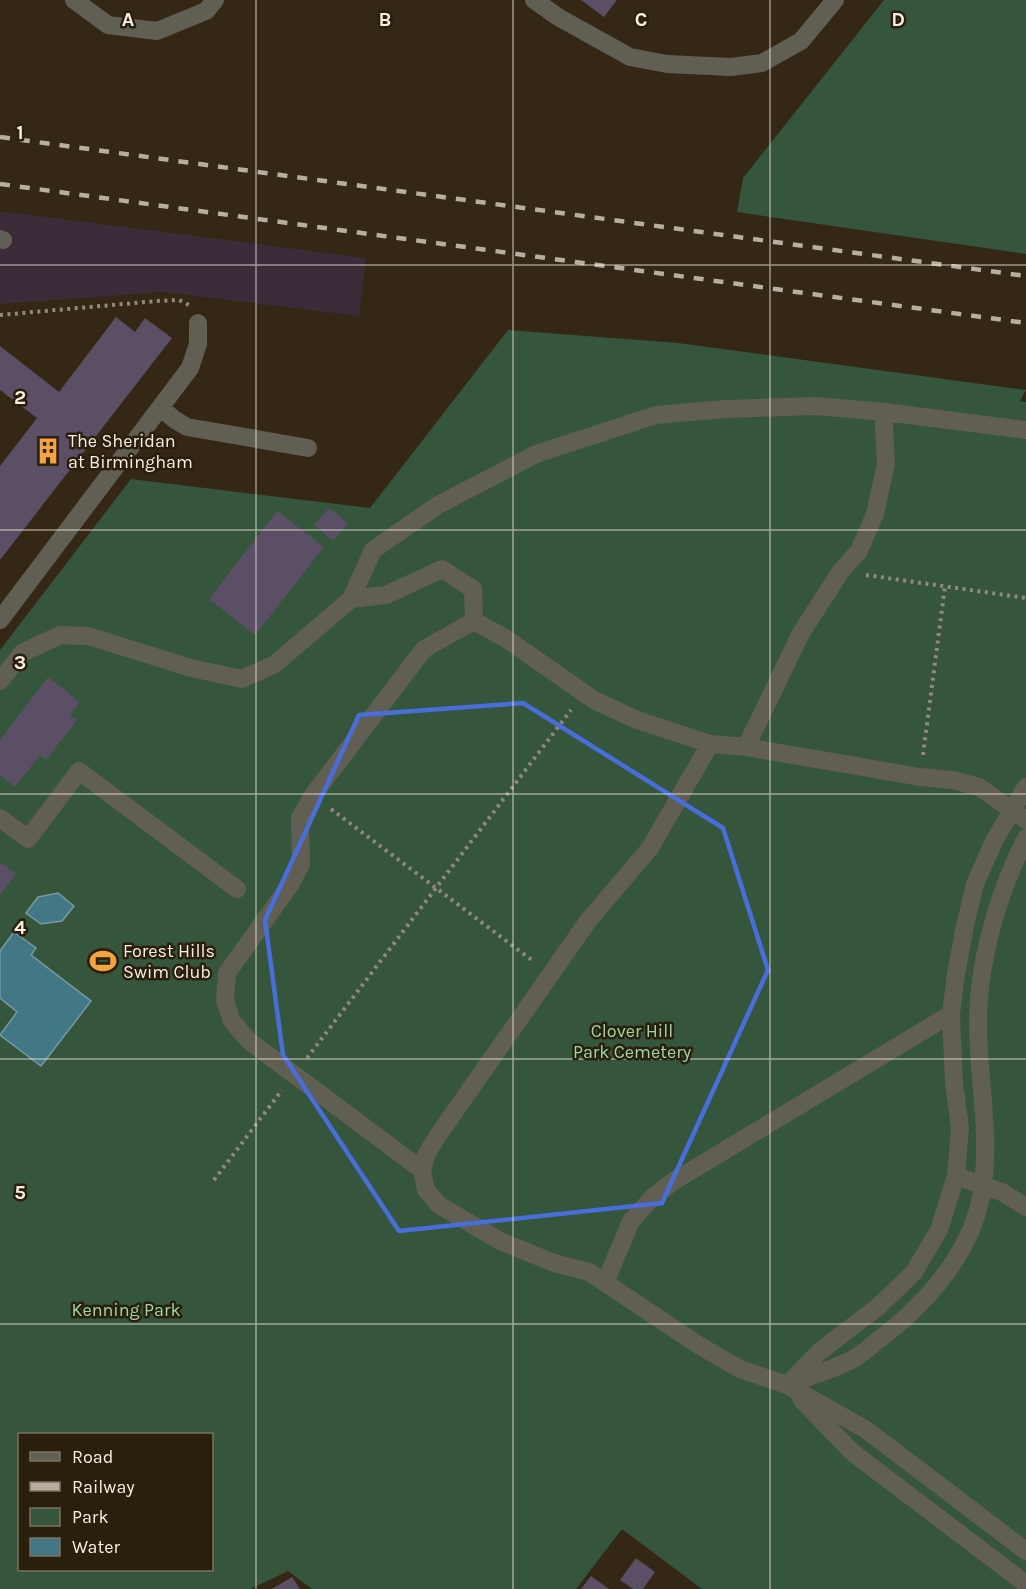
<svg xmlns="http://www.w3.org/2000/svg" width="1026" height="1589" viewBox="0 0 1026 1589" font-family="Karla,sans-serif">
  <rect width="100%" height="100%" fill="#342715"/>
  <path fill="#3a2c39" d="M 0,211 L 366,258 L 359,316 L 164,292 L 0,304 Z"/>
  <path fill="#35553c" fill-rule="evenodd" d="M 884,0 L 1026,0 L 1026,254 L 737,212 L 743,178 Z
    M 508,330 L 678,343 L 1026,390 L 1020,401 L 1026,402 L 1026,1589 L 702,1589 L 622,1529 L 576,1589 L 312,1589 L 288,1571 L 251,1589 L 0,1589 L 0,650 L 131,479 L 370,508 ZM 20,1434 L 212,1434 L 212,1570 L 20,1570 Z"/>
  <path fill="#427786" stroke="#789ba2" stroke-width="1.5" d="M 58,893 L 74,906 L 62,921 L 41,924 L 26,913 L 38,897 Z
    M 14,932 L 36,948 L 31,955 L 91,1001 L 41,1066 L 0,1035 L 17,1012 L 0,998 L 0,951 Z"/>
  <path fill="#5a4f64" d="M 581,0 L 617,0 L 604,17 Z
    M 116,317 L 135,332 L 145,318 L 172,338 L 0,560 L 0,466 L 37,418 L 0,390 L 0,346 L 59,392 Z
    M 329,508 L 348,523 L 333,541 L 314,525 Z
    M 277,511 L 324,547 L 255,635 L 209,599 Z
    M 48,677 L 80,702 L 70,715 L 77,720 L 46,760 L 40,755 L 15,787 L 0,775 L 0,740 Z
    M 0,862 L 16,874 L 0,895 Z
    M 636,1558 L 655,1572 L 643,1589 L 633,1589 L 620,1580 Z
    M 591,1576 L 609,1589 L 581,1589 Z
    M 292,1577 L 300,1589 L 272,1589 Z"/>
  <g fill="none" stroke-linecap="round" stroke-linejoin="round">
    <path stroke="#93897a" stroke-width="4" stroke-dasharray="3 4.5" stroke-linecap="butt" d="M 0,315 L 157,301 L 179,300 L 189,305
      M 866,575 L 1026,598
      M 923,755 L 945,586
      M 331,809 L 533,961
      M 307,1058 L 571,710
      M 214,1180 L 282,1090"/>
    <path stroke="#615e54" stroke-width="18" d="M 74,0 L 108,25 L 157,31 L 206,11 L 215,0
      M 534,0 L 558,17 L 630,57 L 667,64 L 731,67 L 762,63 L 801,41 L 835,0
      M 0,239 L 3,240
      M 161,408 L 175,420 L 187,427 L 308,448
      M 351,599 L 373,550 L 438,505 L 536,454 L 656,415 L 726,409 L 815,406 L 885,412
      M 0,620 L 190,368 L 198,344 L 198,323
      M 0,681 L 22,653 L 60,635 L 88,636 L 191,668 L 242,679 L 275,664 L 351,599 L 386,595 L 442,569 L 473,589 L 474,621 L 505,638 L 594,700 L 637,720 L 710,744 L 746,747 L 920,777 L 953,780 L 979,787 L 1026,820
      M 710,744 L 650,848 L 588,921 L 439,1134 L 427,1153 L 422,1170 L 426,1190 L 439,1205 L 500,1241 L 554,1263 L 589,1272 L 700,1346 L 740,1369 L 787,1385 L 865,1429 L 1026,1551
      M 746,747 L 801,633 L 841,571 L 859,551 L 875,514 L 886,464 L 884,428 L 885,412 L 1026,430
      M 0,818 L 28,839 L 79,771 L 237,889
      M 422,1170 L 248,1040 L 232,1021 L 225,1001 L 227,973 L 290,885 L 301,864 L 300,818 L 313,795 L 424,649 L 474,621
      M 956,1176 L 1002,1192 L 1026,1207
      M 605,1283 L 631,1221 L 654,1196 L 674,1181 L 951,1014
      M 792,1383 C 813,1375 835,1369 855,1358 C 863,1353 870,1347 877,1341 C 927,1304 976,1249 983,1184 C 991,1122 974,1060 979,998 C 984,942 1001,888 1026,838
      M 787,1385 L 819,1352 L 879,1306 L 914,1272 L 939,1230 L 956,1176 L 960,1128 L 954,1083 L 951,1014 L 956,974 L 965,926 L 975,884 L 995,839 L 1026,787
      M 801,1399 L 852,1452 L 1026,1584"/>
    <path stroke="#b7aea0" stroke-width="4.5" stroke-dasharray="10 10" stroke-linecap="butt" d="M 0,137 L 1026,276
      M 0,184 L 1026,323"/>
  </g>
  <path fill="none" stroke="#496eda" stroke-width="4.5" stroke-linejoin="round" d="M 523,703 L 723,828 L 768,970 L 662,1203 L 399,1231 L 283,1055 L 265,920 L 359,715 Z"/>
  <path fill="none" stroke="#f7efe3" stroke-width="1.5" stroke-opacity="0.55" d="M 256,0 L 256,1589M 513,0 L 513,1589M 770,0 L 770,1589M 0,265 L 1026,265M 0,530 L 1026,530M 0,794 L 1026,794M 0,1059 L 1026,1059M 0,1324 L 1026,1324"/>
  <defs>
    <g id="building-bare" transform="scale(2.07)"><path d="M-4-6H4V6H1V3H-1V6H-4ZM-2.5-4.3h1.7v1.8h-1.7ZM.8-4.3h1.7v1.8H.8ZM-2.5-1h1.7V.8h-1.7ZM.8-1h1.7V.8H.8Z" fill="#f3a442" stroke="#2a1e0c" stroke-width="2.5" paint-order="stroke"/></g>
    <g id="stadium-bare" transform="scale(2.07)"><path d="M0-5a6.5 5 0 1 0 0 10a6.5 5 0 1 0 0-10ZM-3.5-1.8h7v3.6h-7Z" fill="#f3a442" stroke="#2a1e0c" stroke-width="2.5" paint-order="stroke"/></g>
  </defs>
  <g fill-rule="evenodd">
    <use href="#building-bare" x="48" y="451"/>
    <use href="#stadium-bare" x="103" y="961"/>
  </g>
  <g text-anchor="middle" stroke-width="5" stroke-linejoin="round" paint-order="stroke">
    <g font-size="18" fill="#f7efe3" stroke="#2a1e0c" text-anchor="start">
      <text x="68" y="447">The Sheridan<tspan x="68" dy="21">at Birmingham</tspan></text>
      <text x="123" y="957">Forest Hills<tspan x="123" dy="21">Swim Club</tspan></text>
    </g>
    <g font-size="18" fill="#9bd8a8" stroke="#2a1e0c">
      <text x="632" y="1037">Clover Hill<tspan x="632" dy="21">Park Cemetery</tspan></text>
      <text x="126" y="1316">Kenning Park</text>
    </g>
  </g>
  <g font-size="20" text-anchor="middle" font-weight="bold" fill="#f7efe3" stroke="#2a1e0c" stroke-width="5" stroke-linejoin="round" paint-order="stroke">
    <text x="128" y="26">A</text>
    <text x="385" y="26">B</text>
    <text x="641" y="26">C</text>
    <text x="898" y="26">D</text>
    <text x="20" y="139">1</text>
    <text x="20" y="404">2</text>
    <text x="20" y="669">3</text>
    <text x="20" y="934">4</text>
    <text x="20" y="1199">5</text>
  </g>
  <rect x="18" y="1433" width="195" height="138" fill="#2a1e0c" stroke="#7c7262" stroke-width="1.5"/>
  <rect x="30" y="1452" width="30" height="9" fill="#615e54" stroke="#7c7262" stroke-width="1.5"/>
  <text x="72" y="1463" font-size="18" fill="#f7efe3">Road</text>
  <rect x="30" y="1482" width="30" height="9" fill="#b7aea0" stroke="#7c7262" stroke-width="1.5"/>
  <text x="72" y="1493" font-size="18" fill="#f7efe3">Railway</text>
  <rect x="30" y="1508" width="30" height="18" fill="#35553c" stroke="#7c7262" stroke-width="1.5"/>
  <text x="72" y="1523" font-size="18" fill="#f7efe3">Park</text>
  <rect x="30" y="1538" width="30" height="18" fill="#427786" stroke="#7c7262" stroke-width="1.5"/>
  <text x="72" y="1553" font-size="18" fill="#f7efe3">Water</text>
</svg>
